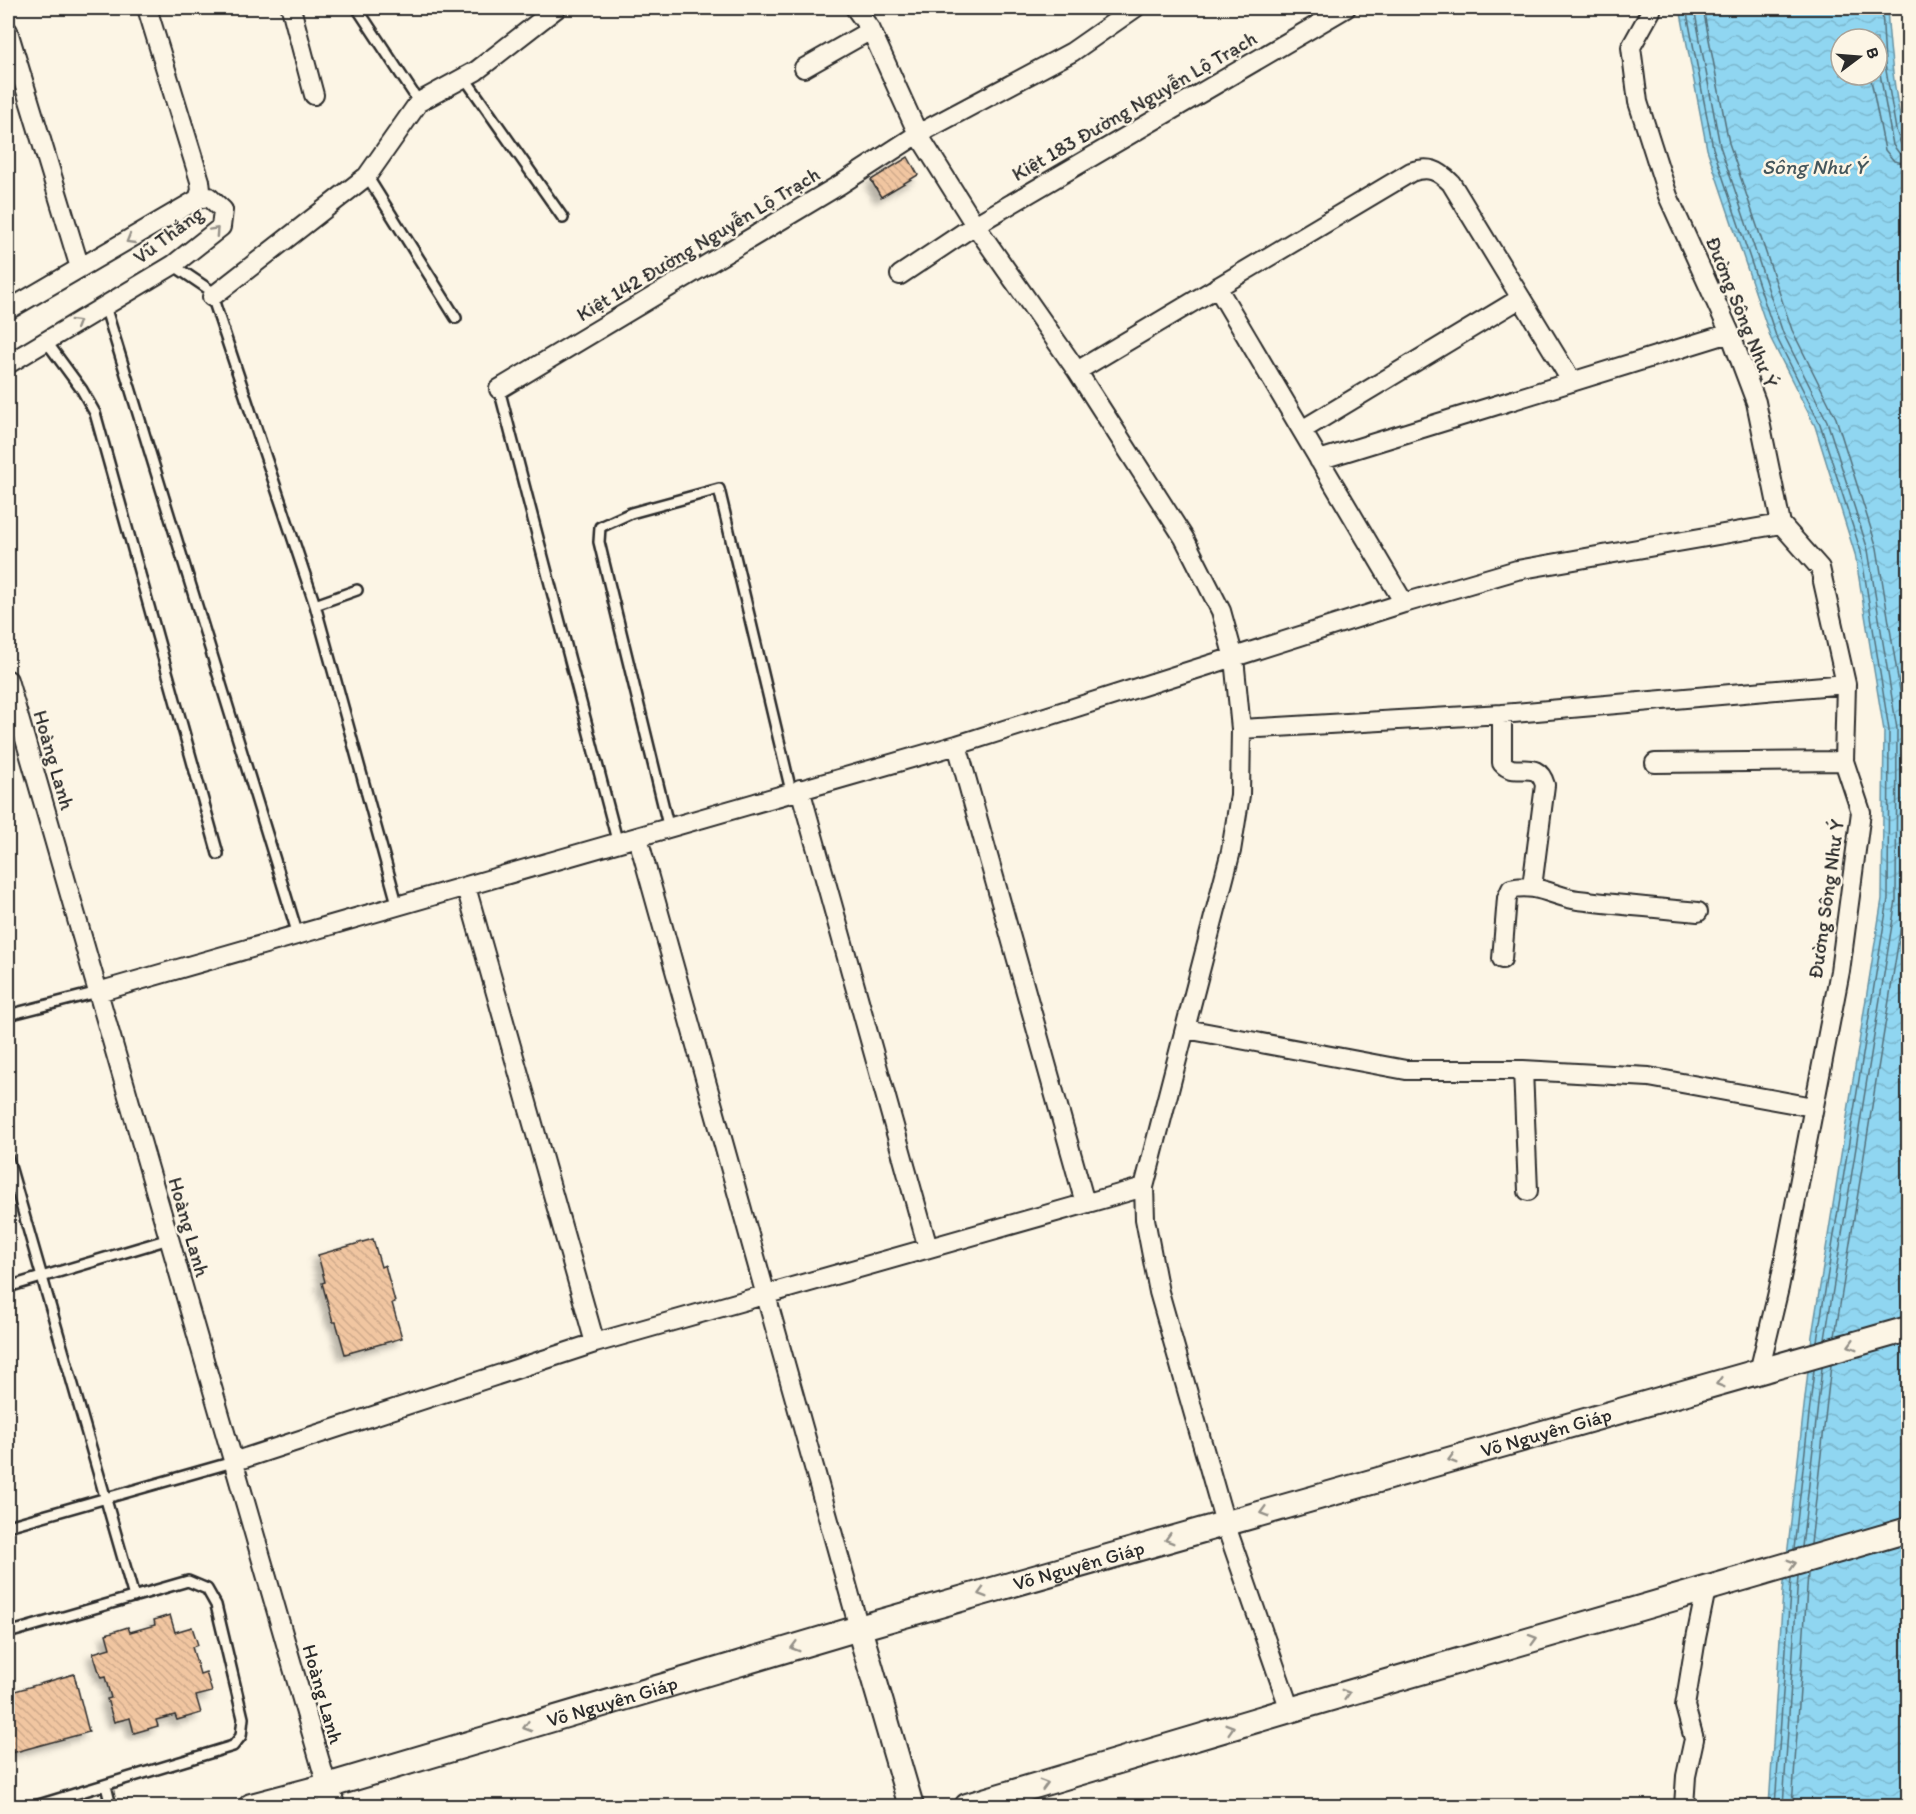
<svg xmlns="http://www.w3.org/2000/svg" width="1916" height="1814" viewBox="0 0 1916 1814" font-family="Itim,sans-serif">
  <defs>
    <pattern id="water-waves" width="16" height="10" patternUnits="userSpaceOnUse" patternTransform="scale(1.5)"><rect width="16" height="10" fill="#90d6f1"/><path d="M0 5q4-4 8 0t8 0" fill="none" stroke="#7cb8cf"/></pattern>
    <pattern id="building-back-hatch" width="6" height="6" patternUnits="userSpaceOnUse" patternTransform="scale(1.5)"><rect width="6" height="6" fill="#f1c6a1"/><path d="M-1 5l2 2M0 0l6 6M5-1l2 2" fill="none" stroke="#cfaa8b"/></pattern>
    <filter id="shadow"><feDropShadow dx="-5.5" dy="5.5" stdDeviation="3" flood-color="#0004"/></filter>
  </defs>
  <rect width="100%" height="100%" fill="#fcf5e5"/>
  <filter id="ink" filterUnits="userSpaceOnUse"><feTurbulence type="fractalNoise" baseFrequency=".0167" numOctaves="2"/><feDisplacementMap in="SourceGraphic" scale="12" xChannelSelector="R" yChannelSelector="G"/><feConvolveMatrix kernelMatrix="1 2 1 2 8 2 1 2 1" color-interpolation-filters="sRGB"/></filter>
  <g filter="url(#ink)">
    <path fill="url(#water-waves)" stroke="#6892a2" stroke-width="1.5" fill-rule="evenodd" d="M 1680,8 L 1887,8 C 1890,56 1895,104 1908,151 L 1908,1806 L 1769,1806 L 1783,1592 L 1812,1336 L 1882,899 L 1884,731 L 1855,554 L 1815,426 L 1771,339 L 1707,149 ZM 1841,39 L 1877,39 L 1877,75 L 1841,75 Z"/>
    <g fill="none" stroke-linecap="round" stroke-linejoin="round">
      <path stroke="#536f7a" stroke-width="1.5" d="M 1686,8 L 1713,148 L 1776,336 L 1820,424 L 1861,552 L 1889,730 L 1888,899 L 1817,1341
        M 1694,8 L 1720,146 L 1783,333 L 1827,421 L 1868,550 L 1897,729 L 1896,900 L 1825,1339
        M 1703,8 L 1729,143 L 1792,330 L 1836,418 L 1877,548 L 1906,728 L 1905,901 L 1835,1336
        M 1882,8 L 1885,64 L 1896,130 L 1901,144 L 1908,147
        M 1877,57 L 1893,145 L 1899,153 L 1908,155
        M 1870,75 L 1885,150 L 1894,161 L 1908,164
        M 1811,1544 L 1831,1365
        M 1802,1547 L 1822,1368
        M 1794,1549 L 1814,1370
        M 1775,1806 L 1791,1578
        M 1783,1806 L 1798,1576
        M 1792,1806 L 1808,1573"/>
    </g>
    <path fill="url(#building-back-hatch)" stroke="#2b2b2b" stroke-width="1.5" filter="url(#shadow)" d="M 908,157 L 918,175 L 881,197 L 871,180 Z
      M 373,1239 L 381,1267 L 385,1265 L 395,1302 L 392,1303 L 402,1338 L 345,1354 L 336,1322 L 333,1322 L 322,1283 L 325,1282 L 318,1255 Z
      M 170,1615 L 175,1632 L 192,1627 L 198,1645 L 192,1647 L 200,1674 L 206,1672 L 212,1692 L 196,1696 L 201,1713 L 177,1720 L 175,1715 L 156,1720 L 158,1726 L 134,1733 L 130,1718 L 114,1722 L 107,1699 L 111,1698 L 105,1677 L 101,1678 L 93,1653 L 110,1648 L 106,1634 L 128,1627 L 130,1632 L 155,1625 L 154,1620 Z
      M 74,1674 L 89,1732 L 8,1754 L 8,1693 Z"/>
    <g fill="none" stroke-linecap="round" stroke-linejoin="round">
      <g stroke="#2b2b2b" stroke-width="14">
        <path id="service" d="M 357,8 L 419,102
          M 464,77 L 563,218
          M 367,176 L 456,318
          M 173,265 L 210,290 L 315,605
          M 105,306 L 298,935
          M 46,341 L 82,390 L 95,413 L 218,854
          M 499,389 L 618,844
          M 357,590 L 315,605 L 398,907
          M 669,829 L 599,542 L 600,527 L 631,513 L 719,489 L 791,791
          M 8,1015 L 98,992
          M 8,1159 L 134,1597
          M 8,1287 L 169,1239
          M 8,1526 L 233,1462
          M 8,1633 L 188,1581 L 207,1589 L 216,1605 L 243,1718 L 241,1736 L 233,1746 L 35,1806
          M 106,1786 L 111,1806"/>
      </g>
      <g stroke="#2b2b2b" stroke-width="22">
        <path id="minor" d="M 147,8 L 200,181 L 201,190 L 198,199
          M 291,8 L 314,95
          M 855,8 L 871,30 L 918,134 L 975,225 L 1077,371 L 1184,538 L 1221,611 L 1234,658 L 1241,729 L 1240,795 L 1231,851 L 1144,1187 L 1145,1219 L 1159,1292 L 1225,1523 L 1290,1710
          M 1651,8 L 1651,11 L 1631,47 L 1638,102 L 1668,196 L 1730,333 L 1756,402 L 1781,524 L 1820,568 L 1846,684 L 1844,761 L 1861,812 L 1840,971 L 1779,1288 L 1759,1372
          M 8,31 L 80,268
          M 804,68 L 871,30
          M 900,275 L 975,225 L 1346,8
          M 1217,287 L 1404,603
          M 212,297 L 367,176 L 419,102 L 476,71 L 557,8
          M 8,310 L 198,199 L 209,197 L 223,210 L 221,227 L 173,265 L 8,364
          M 1077,371 L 1411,172 C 1429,166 1438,170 1451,183 L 1572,382
          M 499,389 L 841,184 L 918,134 L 1072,52 L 1135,8
          M 1302,430 L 1521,298
          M 1319,460 L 1730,333
          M 8,680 L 327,1786
          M 1502,714 L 1502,763 C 1516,779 1537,757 1545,785 L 1532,887
          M 1241,729 L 1502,714 L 1846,684
          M 957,745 L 1085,1203
          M 1655,763 L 1844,761
          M 800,789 L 928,1248
          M 638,838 L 859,1628
          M 466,887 L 595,1343
          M 1502,959 L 1507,898 L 1511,889 C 1535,882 1555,897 1578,900 C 1618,905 1658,908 1698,912
          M 98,992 L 957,745 L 1404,603 L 1517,570 L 1781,524
          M 1186,1029 L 1406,1070 L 1523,1070 L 1649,1077 L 1813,1107
          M 1523,1070 L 1528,1191
          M 233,1462 L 595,1343 L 1144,1187
          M 1684,1806 L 1686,1776 L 1694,1739 L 1685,1706 L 1696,1638 L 1706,1589"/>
      </g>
      <g stroke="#2b2b2b" stroke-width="28">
        <g id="tertiary">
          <path d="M 859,1628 L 911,1806"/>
          <path d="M 327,1786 L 332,1806"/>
          <path id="s1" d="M 251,1806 L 327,1786 L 859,1628 L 1908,1329"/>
          <path d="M 967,1806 L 1290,1710 L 1908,1530"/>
        </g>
      </g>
      <use href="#service" stroke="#fcf5e5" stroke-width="9"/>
      <use href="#minor" stroke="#fcf5e5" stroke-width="18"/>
      <use href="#tertiary" stroke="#fcf5e5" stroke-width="24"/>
    </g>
    <defs><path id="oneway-chevron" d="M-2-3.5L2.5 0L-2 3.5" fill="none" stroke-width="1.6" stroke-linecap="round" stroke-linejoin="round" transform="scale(1.5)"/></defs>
    <g stroke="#949088">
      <use href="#oneway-chevron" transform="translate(215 231) rotate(-47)"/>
      <use href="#oneway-chevron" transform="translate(130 240) rotate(150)"/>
      <use href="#oneway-chevron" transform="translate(76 323) rotate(-31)"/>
      <use href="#oneway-chevron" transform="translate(1852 1345) rotate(164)"/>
      <use href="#oneway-chevron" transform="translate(1720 1383) rotate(164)"/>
      <use href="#oneway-chevron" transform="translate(1452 1459) rotate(164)"/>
      <use href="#oneway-chevron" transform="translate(1264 1512) rotate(164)"/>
      <use href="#oneway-chevron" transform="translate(1169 1539) rotate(164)"/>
      <use href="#oneway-chevron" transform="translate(1792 1564) rotate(-16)"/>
      <use href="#oneway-chevron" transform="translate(982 1593) rotate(164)"/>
      <use href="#oneway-chevron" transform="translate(1533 1639) rotate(-16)"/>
      <use href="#oneway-chevron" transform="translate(795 1647) rotate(164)"/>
      <use href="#oneway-chevron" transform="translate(1346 1694) rotate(-16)"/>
      <use href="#oneway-chevron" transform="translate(527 1727) rotate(164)"/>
      <use href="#oneway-chevron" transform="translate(1230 1728) rotate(-17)"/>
      <use href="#oneway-chevron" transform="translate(1044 1784) rotate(-16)"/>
    </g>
  </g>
  <g text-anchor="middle" stroke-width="5" stroke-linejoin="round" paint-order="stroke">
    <g font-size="20" fill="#2b2b2b" stroke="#fcf5e5">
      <text transform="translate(1134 106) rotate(-30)" y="7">Kiệt 183 Đường Nguyễn Lộ Trạch</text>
      <text transform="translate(168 235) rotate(-37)" y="7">Vũ Thắng</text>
      <text transform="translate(698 244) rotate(-31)" y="7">Kiệt 142 Đường Nguyễn Lộ Trạch</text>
      <text transform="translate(1742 312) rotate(68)" y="7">Đường Sông Như Ý</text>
      <text transform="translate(54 760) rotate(74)" y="7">Hoàng Lanh</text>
      <text transform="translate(1826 899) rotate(-82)" y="7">Đường Sông Như Ý</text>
      <text transform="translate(189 1227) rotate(74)" y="7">Hoàng Lanh</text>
      <text dy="7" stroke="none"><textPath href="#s1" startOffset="1348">Võ Nguyên Giáp</textPath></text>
      <text dy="7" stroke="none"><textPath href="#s1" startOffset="862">Võ Nguyên Giáp</textPath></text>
      <text transform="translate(323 1694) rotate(74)" y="7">Hoàng Lanh</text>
      <text dy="7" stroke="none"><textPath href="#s1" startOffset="376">Võ Nguyên Giáp</textPath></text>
    </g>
    <g font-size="21" font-style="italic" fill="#44565c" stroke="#fcf5e5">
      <text x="1814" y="174">Sông Như Ý</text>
    </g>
  </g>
  <rect width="1916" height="1814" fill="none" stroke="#fcf5e5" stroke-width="30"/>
  <rect x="15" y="15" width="1886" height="1784" fill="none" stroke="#2b2b2b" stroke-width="2" filter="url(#ink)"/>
  <g transform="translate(1859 57) rotate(74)"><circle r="28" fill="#fcf5e5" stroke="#a8a49b" stroke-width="1.5"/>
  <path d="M0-4.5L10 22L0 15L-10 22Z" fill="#2b2b2b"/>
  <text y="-9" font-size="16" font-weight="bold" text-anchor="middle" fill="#2b2b2b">B</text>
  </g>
</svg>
